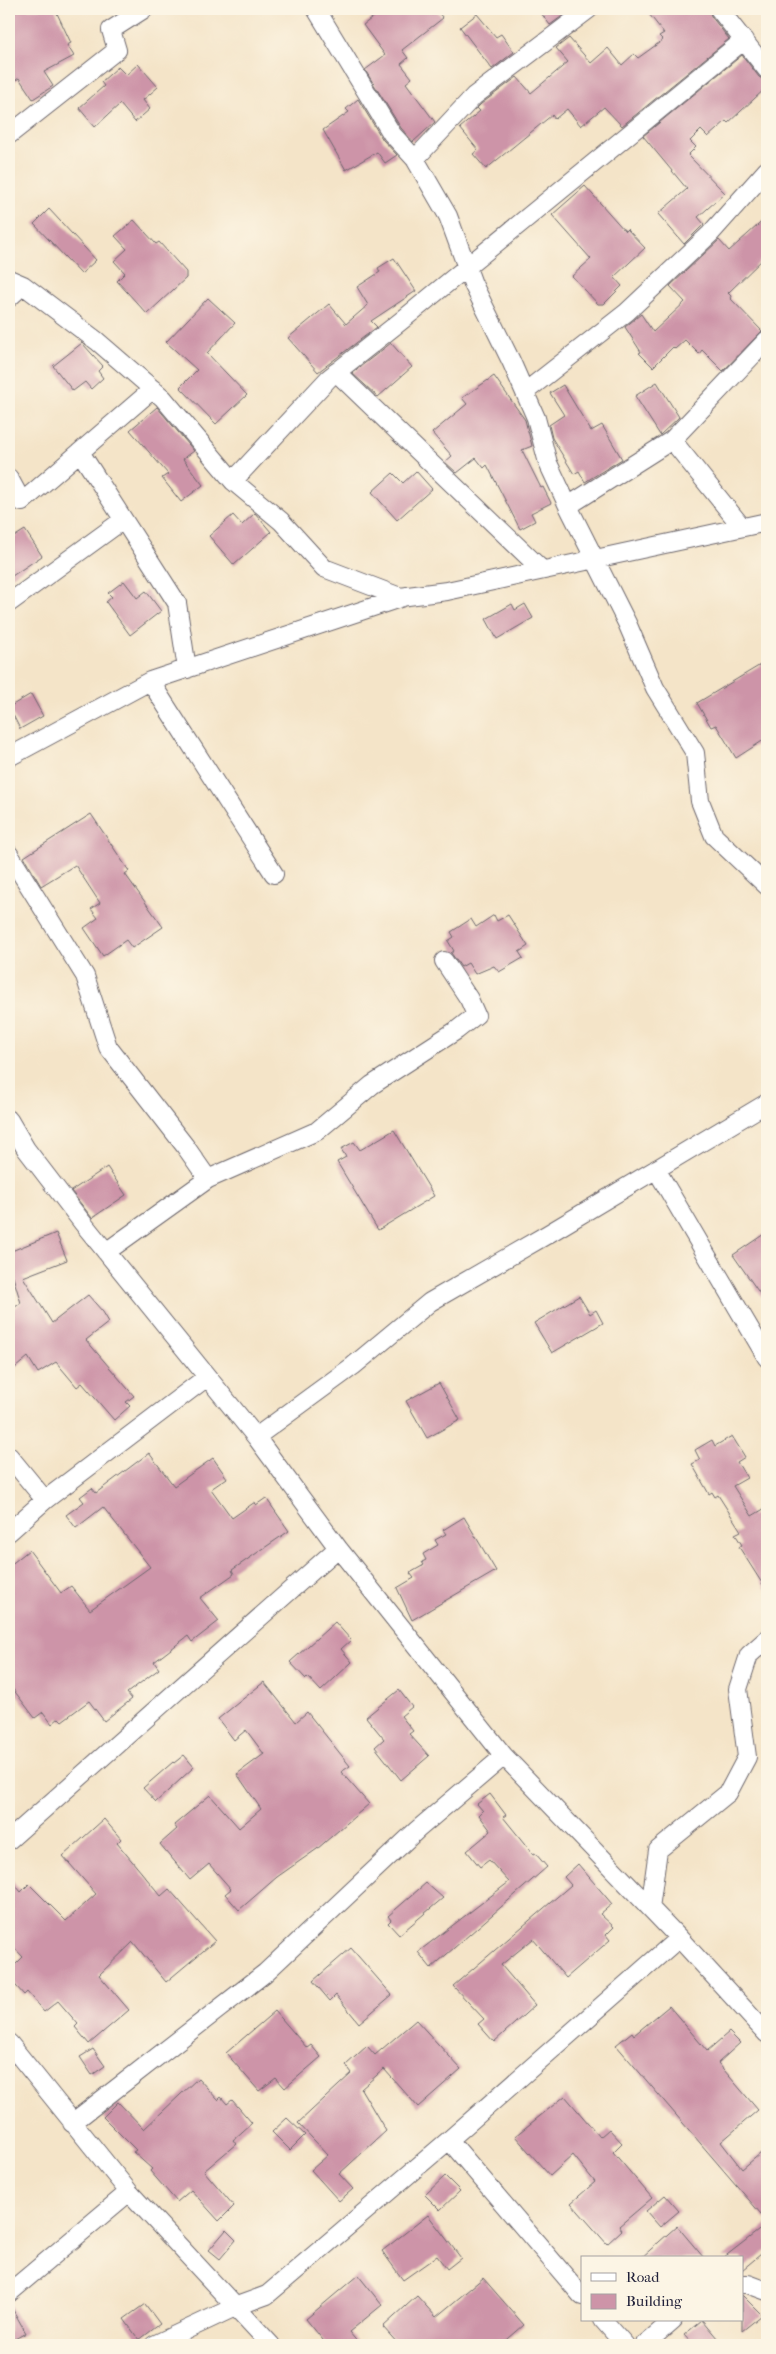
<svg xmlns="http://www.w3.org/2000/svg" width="776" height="2354" viewBox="0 0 776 2354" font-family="'IM FELL French Canon',serif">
  <rect width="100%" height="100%" fill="#fcf5e5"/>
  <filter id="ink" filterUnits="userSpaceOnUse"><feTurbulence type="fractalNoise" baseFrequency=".02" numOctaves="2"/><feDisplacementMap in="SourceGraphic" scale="10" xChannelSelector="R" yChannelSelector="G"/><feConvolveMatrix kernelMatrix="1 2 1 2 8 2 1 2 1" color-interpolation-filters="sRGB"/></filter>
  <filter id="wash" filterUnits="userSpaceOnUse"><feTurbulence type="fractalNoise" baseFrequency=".0096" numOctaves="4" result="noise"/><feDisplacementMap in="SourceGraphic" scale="20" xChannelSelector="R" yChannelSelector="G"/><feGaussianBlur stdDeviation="1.12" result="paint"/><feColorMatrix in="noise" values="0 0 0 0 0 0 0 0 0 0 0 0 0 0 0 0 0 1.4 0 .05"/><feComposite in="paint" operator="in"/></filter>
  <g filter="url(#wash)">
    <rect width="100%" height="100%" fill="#f4e4c8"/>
    <g id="blocks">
      <path fill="#cd94a8" d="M 21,9 L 55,9 L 71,43 L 67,45 L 74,56 L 44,72 L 53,86 L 33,99 L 19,78 L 9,85 L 9,15 Z
        M 384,9 L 435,9 L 443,18 L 402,50 L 408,58 L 401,64 L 412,78 L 406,83 L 435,122 L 413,142 L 401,128 L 365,70 L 385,55 L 363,25 Z
        M 538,9 L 572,9 L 550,25 Z
        M 645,9 L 709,9 L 711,16 L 729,39 L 622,126 L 604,107 L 581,126 L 567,109 L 555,119 L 552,115 L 486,169 L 473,154 L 478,150 L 460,128 L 480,111 L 477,108 L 481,104 L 517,77 L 531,93 L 568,62 L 556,48 L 569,38 L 591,63 L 608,48 L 622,65 L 634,54 L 638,58 L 663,40 L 659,36 L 664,33 Z
        M 477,14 L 496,37 L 501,34 L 514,52 L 492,69 L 460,27 Z
        M 742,55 L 759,77 L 767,82 L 767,87 L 728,123 L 726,121 L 708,137 L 701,130 L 690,141 L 696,147 L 688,155 L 725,193 L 698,217 L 704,224 L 684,244 L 658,214 L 687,189 L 643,136 Z
        M 138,64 L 158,87 L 143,100 L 150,109 L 135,122 L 120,104 L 95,127 L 79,108 L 104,86 L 101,82 L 118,67 L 126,75 Z
        M 358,99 L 383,140 L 397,155 L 385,163 L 377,152 L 346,170 L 323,130 L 349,112 L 346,109 Z
        M 585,186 L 625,231 L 627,229 L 645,248 L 614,277 L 622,286 L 604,304 L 598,304 L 572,276 L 591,259 L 552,215 Z
        M 49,209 L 96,260 L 81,274 L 34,224 Z
        M 767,217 L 767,255 L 728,293 L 731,296 L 730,298 L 762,331 L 723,371 L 702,350 L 699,354 L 685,340 L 675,349 L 673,347 L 653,367 L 639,353 L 641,352 L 625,327 L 641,314 L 653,332 L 685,302 L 670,286 L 719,240 L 729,251 Z
        M 134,220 L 156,244 L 159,242 L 186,272 L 186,278 L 147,314 L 117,281 L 125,273 L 114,261 L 127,249 L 115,236 Z
        M 394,258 L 416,291 L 371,321 L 377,327 L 318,372 L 288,338 L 329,304 L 346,324 L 368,305 L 357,287 L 380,272 L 378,268 Z
        M 208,298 L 235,323 L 207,353 L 247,395 L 216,424 L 180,387 L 197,370 L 166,342 Z
        M 82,343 L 103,366 L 98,371 L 103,378 L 91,389 L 85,382 L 73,391 L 53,366 Z
        M 391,343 L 412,367 L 378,397 L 352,373 Z
        M 494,376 L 525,420 L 532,446 L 522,450 L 541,488 L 543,487 L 551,503 L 531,513 L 535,521 L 520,529 L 487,465 L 484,468 L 476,458 L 457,473 L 445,462 L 452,456 L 432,433 L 467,404 L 462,398 Z
        M 657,382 L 679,417 L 660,435 L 635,396 Z
        M 563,385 L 591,431 L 602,425 L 622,459 L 585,482 L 579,471 L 574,474 L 552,438 L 549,425 L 564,415 L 550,393 Z
        M 157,407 L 194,451 L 183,459 L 203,485 L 181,502 L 162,478 L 168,474 L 130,430 Z
        M 416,471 L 432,489 L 397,520 L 372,492 L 393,473 L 403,483 Z
        M 255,513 L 271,532 L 234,565 L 209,536 L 233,515 L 242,525 Z
        M 25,530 L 42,556 L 9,578 L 9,540 Z
        M 124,581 L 137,598 L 146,591 L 161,611 L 130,635 L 106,602 L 112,597 L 108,593 Z
        M 512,604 L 515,610 L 525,604 L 533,618 L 497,639 L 486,619 Z
        M 767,661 L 767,738 L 736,758 L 716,725 L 711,727 L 697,703 Z
        M 31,694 L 43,716 L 20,729 L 9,707 Z
        M 91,814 L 129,871 L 125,874 L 163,927 L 132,948 L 126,940 L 103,956 L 84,928 L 98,918 L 91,909 L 100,903 L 75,865 L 41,886 L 24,857 Z
        M 494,915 L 497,921 L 508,915 L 528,946 L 519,952 L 523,958 L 499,972 L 494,966 L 475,974 L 468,963 L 461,967 L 451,953 L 454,951 L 448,941 L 454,937 L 451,932 L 471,919 L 476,927 Z
        M 394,1130 L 434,1196 L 378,1230 L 337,1162 L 346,1157 L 341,1149 L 354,1142 L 360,1150 Z
        M 107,1167 L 126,1195 L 92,1218 L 71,1191 Z
        M 767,1232 L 767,1304 L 733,1255 Z
        M 56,1233 L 67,1260 L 23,1277 L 52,1323 L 88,1295 L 103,1312 L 109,1322 L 86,1340 L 134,1396 L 126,1402 L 130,1406 L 114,1420 L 82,1383 L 77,1387 L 56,1362 L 38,1373 L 28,1357 L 9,1373 L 9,1311 L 21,1303 L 13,1277 L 9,1278 L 9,1252 Z
        M 579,1296 L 590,1314 L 596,1310 L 603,1323 L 552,1353 L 534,1323 Z
        M 439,1383 L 460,1420 L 427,1438 L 406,1401 Z
        M 732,1436 L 745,1457 L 737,1462 L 747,1478 L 733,1486 L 752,1516 L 767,1507 L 767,1591 L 739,1547 L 742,1545 L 735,1534 L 741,1531 L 718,1495 L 715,1497 L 712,1492 L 709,1494 L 692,1464 L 700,1460 L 695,1450 L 712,1440 L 715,1446 Z
        M 149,1453 L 174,1486 L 213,1458 L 227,1478 L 211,1489 L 232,1518 L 255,1502 L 256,1505 L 266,1498 L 289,1531 L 232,1570 L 234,1574 L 200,1598 L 219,1621 L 192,1642 L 188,1636 L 154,1662 L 159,1669 L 127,1693 L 132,1699 L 104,1721 L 89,1701 L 62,1721 L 59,1718 L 52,1724 L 43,1712 L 35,1718 L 9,1684 L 9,1566 L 29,1550 L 61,1593 L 71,1586 L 90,1610 L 150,1567 L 103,1507 L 76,1528 L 66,1515 L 84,1502 L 80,1497 L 92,1488 L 96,1493 Z
        M 464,1517 L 496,1571 L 412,1620 L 397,1588 L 414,1578 L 410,1573 L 424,1565 L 422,1562 L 426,1560 L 423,1554 L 438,1545 L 435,1540 L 446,1534 L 443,1530 Z
        M 335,1622 L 351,1640 L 341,1649 L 352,1662 L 321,1691 L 308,1677 L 306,1679 L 290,1662 Z
        M 264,1682 L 296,1722 L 307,1712 L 350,1766 L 341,1772 L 369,1804 L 317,1849 L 277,1877 L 239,1910 L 225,1894 L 231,1889 L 209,1864 L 190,1880 L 160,1844 L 177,1829 L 174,1825 L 210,1795 L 239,1828 L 261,1809 L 237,1774 L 264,1754 L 246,1730 L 234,1740 L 218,1719 Z
        M 399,1690 L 412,1707 L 401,1716 L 413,1731 L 409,1734 L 429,1756 L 401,1780 L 375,1747 L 384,1739 L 366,1717 Z
        M 184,1755 L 194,1767 L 156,1802 L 143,1788 L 173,1762 L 174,1763 Z
        M 490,1794 L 506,1815 L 503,1817 L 533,1854 L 535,1853 L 547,1867 L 431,1968 L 418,1952 L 509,1882 L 489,1860 L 480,1867 L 467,1851 L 491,1831 L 479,1815 L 483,1811 L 477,1804 Z
        M 104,1819 L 121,1839 L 117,1843 L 161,1896 L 169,1889 L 215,1941 L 166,1982 L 133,1942 L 99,1975 L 129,2010 L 89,2044 L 75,2027 L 78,2024 L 58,2001 L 44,2012 L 27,1992 L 24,1995 L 9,1978 L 9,1971 L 23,1957 L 9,1942 L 9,1877 L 21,1892 L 29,1884 L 66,1921 L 96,1894 L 63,1856 Z
        M 578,1864 L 612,1904 L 600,1914 L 614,1927 L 606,1935 L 610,1940 L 566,1978 L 533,1939 L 501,1965 L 535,2005 L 494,2042 L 478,2024 L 484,2019 L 453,1986 L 571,1885 L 564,1877 Z
        M 426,1883 L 443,1898 L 399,1935 L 388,1923 L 391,1920 L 388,1916 Z
        M 351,1948 L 392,1995 L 359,2023 L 336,1995 L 330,2001 L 313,1981 Z
        M 669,2006 L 707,2051 L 729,2032 L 740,2043 L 718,2063 L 758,2110 L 721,2142 L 742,2169 L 767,2148 L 767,2221 L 616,2045 L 632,2032 L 634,2035 Z
        M 275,2011 L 307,2048 L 311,2045 L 321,2057 L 285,2088 L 276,2078 L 259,2091 L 226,2053 Z
        M 416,2020 L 461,2069 L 418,2107 L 384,2069 L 361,2089 L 386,2131 L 339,2174 L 353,2189 L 339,2201 L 311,2170 L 328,2155 L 298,2123 L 352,2073 L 346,2065 L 367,2046 L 375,2055 Z
        M 93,2049 L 105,2066 L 92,2075 L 80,2057 Z
        M 198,2078 L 218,2100 L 221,2097 L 227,2104 L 232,2100 L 252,2123 L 233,2140 L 236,2144 L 204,2171 L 234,2206 L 219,2221 L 191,2190 L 177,2202 L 150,2171 L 152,2169 L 133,2152 L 136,2150 L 103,2117 L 118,2102 L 144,2129 Z
        M 565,2096 L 600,2137 L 609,2129 L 622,2143 L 613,2152 L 652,2198 L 619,2226 L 622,2230 L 607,2244 L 571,2203 L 595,2182 L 573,2155 L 550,2176 L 515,2136 Z
        M 287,2118 L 305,2135 L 290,2150 L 272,2132 Z
        M 445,2176 L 460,2191 L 440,2210 L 425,2195 Z
        M 665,2195 L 679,2211 L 660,2227 L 646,2211 Z
        M 428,2215 L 461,2258 L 447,2269 L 437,2256 L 403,2280 L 382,2251 Z
        M 767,2224 L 767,2249 L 742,2270 L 742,2258 L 723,2258 Z
        M 677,2226 L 704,2258 L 641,2258 Z
        M 226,2230 L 236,2240 L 220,2259 L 209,2250 Z
        M 358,2275 L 382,2305 L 349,2332 L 360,2345 L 327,2345 L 306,2319 Z
        M 483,2278 L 524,2325 L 501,2345 L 399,2345 L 383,2327 L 417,2296 L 436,2317 Z
        M 742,2295 L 762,2315 L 742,2331 Z
        M 9,2303 L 26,2333 L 9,2342 Z
        M 145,2304 L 160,2324 L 139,2340 L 124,2319 Z
        M 702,2320 L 723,2345 L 693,2345 L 684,2335 Z"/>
    </g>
  </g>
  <g filter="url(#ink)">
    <use href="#blocks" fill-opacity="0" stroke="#6c666c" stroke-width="1"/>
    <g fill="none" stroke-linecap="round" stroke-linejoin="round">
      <g stroke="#6c666c" stroke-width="20">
        <path id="minor" d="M 316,9 L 392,134 L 415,159 L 448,216 L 473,284 L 511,361 L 536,418 L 548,463 L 568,506 L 627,623 L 655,688 L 695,753 L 700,801 L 714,836 L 767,886
          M 719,9 L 767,70
          M 9,135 L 117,50 L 111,30 L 144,9
          M 415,159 L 474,96 L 589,9
          M 9,279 L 23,285 L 97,341 L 163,398 L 233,481 L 281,521 L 324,568 L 400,597 L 447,591 L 767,522
          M 9,298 L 23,285
          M 336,372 L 542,570
          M 525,392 L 627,312 L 710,234 L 767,170
          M 672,440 L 742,527
          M 80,452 L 177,603 L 187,669
          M 9,478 L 22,502 L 153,389
          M 233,481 L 329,378 L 401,321 L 744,40
          M 568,506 L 672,440 L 767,340
          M 9,603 L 123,520
          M 150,681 L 406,596
          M 9,757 L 150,681 L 274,874
          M 9,854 L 85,976 L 108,1047 L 185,1146 L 208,1179
          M 9,1120 L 26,1149 L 82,1222 L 256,1437 L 338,1548 L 504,1756 L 679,1938 L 767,2034
          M 656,1169 L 767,1358
          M 106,1252 L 208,1179 L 317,1131 L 372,1085 L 457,1030 L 476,1015 L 469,999 L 444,961
          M 256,1437 L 353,1366 L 430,1302 L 548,1234 L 767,1103
          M 9,1456 L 45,1500
          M 9,1532 L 45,1500 L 207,1377
          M 9,1840 L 338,1548
          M 650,1908 L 658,1850 L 728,1793 L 747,1757 L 738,1689 L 749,1655 L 767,1639
          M 9,2043 L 129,2192 L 271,2345
          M 72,2123 L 265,1973 L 417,1830 L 504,1756
          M 449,2140 L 582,2296
          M 742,2284 L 748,2284 L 767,2291
          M 9,2293 L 129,2192
          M 603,2320 L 625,2345
          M 154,2345 L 237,2306 L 267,2295 L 449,2140 L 679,1938
          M 644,2345 L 673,2320"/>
      </g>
      <use href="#minor" stroke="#fff" stroke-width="18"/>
    </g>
  </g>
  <rect width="776" height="2354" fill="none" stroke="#fcf5e5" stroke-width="30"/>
  <rect x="581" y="2256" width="162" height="65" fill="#fcf5e5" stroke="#a5a1a1"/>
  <rect x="591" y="2273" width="25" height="8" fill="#ffffff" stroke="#a5a1a1"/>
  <text x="626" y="2282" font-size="15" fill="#22223b">Road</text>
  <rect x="591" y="2294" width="25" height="15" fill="#cd94a8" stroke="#a5a1a1"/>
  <text x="626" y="2306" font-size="15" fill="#22223b">Building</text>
</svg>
